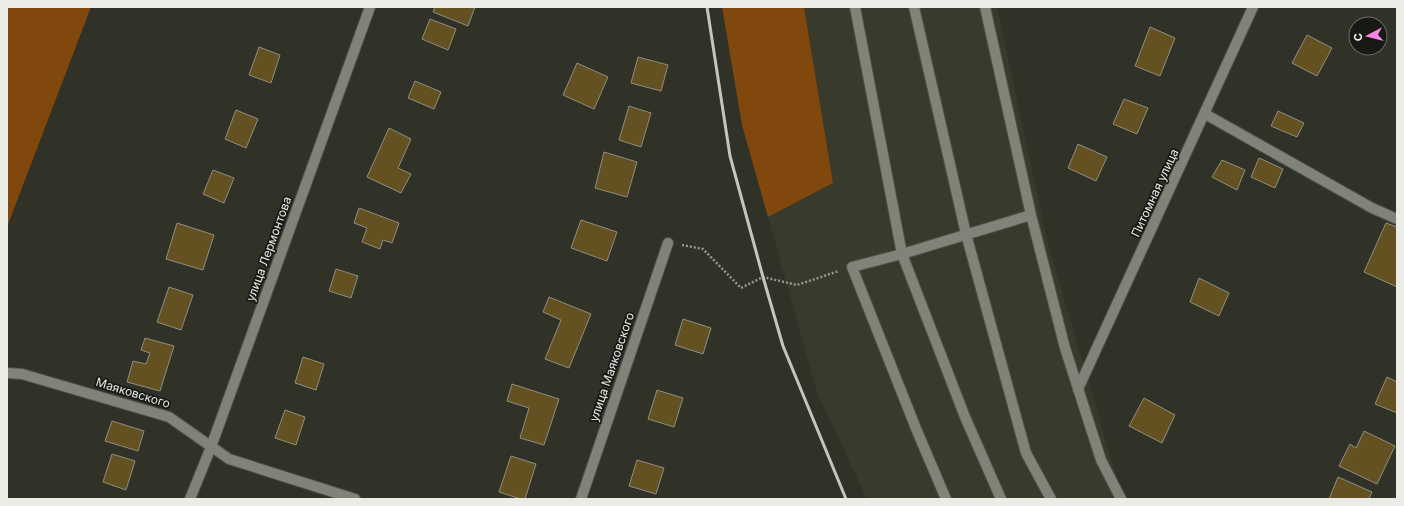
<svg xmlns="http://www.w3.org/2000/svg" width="1404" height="506" viewBox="0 0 1404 506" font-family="Inter,sans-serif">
  <rect width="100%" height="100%" fill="#303228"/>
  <path fill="#383b2b" d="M 804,7 L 997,7 L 1048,244 L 1117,479 L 1128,499 L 867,499 L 817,392 L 768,217 L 833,183 Z"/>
  <path fill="#81480e" d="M 7,7 L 91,7 L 7,227 Z
    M 722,7 L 804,7 L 833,183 L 768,217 L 742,125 Z"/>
  <path fill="#645121" stroke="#918d82" d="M 435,7 L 475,7 L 468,26 L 433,12 Z
    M 430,19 L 456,29 L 448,50 L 422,39 Z
    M 1150,27 L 1175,38 L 1160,76 L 1135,66 Z
    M 1307,35 L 1332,48 L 1317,76 L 1292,63 Z
    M 259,47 L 280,55 L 271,83 L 249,75 Z
    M 638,57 L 668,65 L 661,91 L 631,83 Z
    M 577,63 L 608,77 L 594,109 L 563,95 Z
    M 415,81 L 441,92 L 434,109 L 408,98 Z
    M 1124,99 L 1148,108 L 1137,134 L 1113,124 Z
    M 629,106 L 651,113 L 641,147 L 619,140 Z
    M 236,110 L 258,119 L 246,148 L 225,139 Z
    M 1278,111 L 1304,123 L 1297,137 L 1271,126 Z
    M 389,128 L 411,139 L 398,168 L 411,174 L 401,193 L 367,177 Z
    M 1078,144 L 1107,157 L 1096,181 L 1068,168 Z
    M 604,152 L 637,162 L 627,197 L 595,188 Z
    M 1259,158 L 1283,169 L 1275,188 L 1251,177 Z
    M 1222,160 L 1245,170 L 1237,190 L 1212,177 Z
    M 213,170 L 234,178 L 224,203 L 203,194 Z
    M 359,208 L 399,223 L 392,243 L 383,240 L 380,249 L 362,242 L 367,228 L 354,223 Z
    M 581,220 L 617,232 L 607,261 L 571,248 Z
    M 177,223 L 214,235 L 203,270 L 166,259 Z
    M 1386,223 L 1397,227 L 1397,287 L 1364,272 Z
    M 336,269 L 358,276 L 351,298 L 329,291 Z
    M 1199,278 L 1229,293 L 1219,316 L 1190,302 Z
    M 169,287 L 193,295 L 181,330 L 157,322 Z
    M 549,297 L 591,314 L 569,368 L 545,359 L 561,320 L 543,312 Z
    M 683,319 L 711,328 L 703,354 L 675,345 Z
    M 145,338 L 174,346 L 160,391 L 127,382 L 133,361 L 146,364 L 150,353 L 141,350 Z
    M 303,357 L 324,364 L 316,390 L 295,383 Z
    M 1387,377 L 1397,382 L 1397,413 L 1375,404 Z
    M 512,384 L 559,399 L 544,445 L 520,438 L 529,408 L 507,401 Z
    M 657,390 L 683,398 L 674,427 L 648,419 Z
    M 1144,398 L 1175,415 L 1162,443 L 1129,426 Z
    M 285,410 L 305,417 L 296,445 L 275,438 Z
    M 112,421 L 144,431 L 138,451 L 105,441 Z
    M 1364,431 L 1395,446 L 1377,484 L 1339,466 L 1350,444 L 1356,448 Z
    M 112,454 L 135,461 L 126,490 L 103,482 Z
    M 511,456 L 536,464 L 525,499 L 521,499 L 499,492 Z
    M 637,460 L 664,468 L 656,494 L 629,486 Z
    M 1338,477 L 1372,492 L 1369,499 L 1329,499 Z"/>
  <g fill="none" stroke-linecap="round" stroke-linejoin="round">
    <g stroke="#4f5148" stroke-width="12">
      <path id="lane" d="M 855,7 L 902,254 L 965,417 L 1001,499
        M 914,7 L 966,234 L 1026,453 L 1051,499
        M 985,7 L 1031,215 L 1065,348 L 1101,460 L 1121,499
        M 1205,114 L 1372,208 L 1397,219
        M 946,499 L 917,431 L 852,267 L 902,254 L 1031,215"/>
    </g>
    <g stroke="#4f5148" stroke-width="12">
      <path id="street" d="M 7,373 L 22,374 L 169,417 L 229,459 L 355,499
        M 1078,389 L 1253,7
        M 190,499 L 211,447 L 370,7
        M 581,499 L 668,243"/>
    </g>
    <path stroke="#969890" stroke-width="2.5" stroke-dasharray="2 2" stroke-linecap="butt" d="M 682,245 L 703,249 L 741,288 L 763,277 L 797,285 L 839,271"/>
    <use href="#lane" stroke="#818378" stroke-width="10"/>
    <use href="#street" stroke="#818378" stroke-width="10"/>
    <path stroke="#c4c5be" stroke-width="3" d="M 707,7 L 730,156 L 763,277 L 783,346 L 846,499"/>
  </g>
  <g text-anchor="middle" stroke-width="3.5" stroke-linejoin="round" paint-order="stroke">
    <g font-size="12" fill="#ebece6" stroke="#181915">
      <text transform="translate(1155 193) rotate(-65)" y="4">Питомная улица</text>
      <text transform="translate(269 249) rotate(-70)" y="4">улица Лермонтова</text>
      <text transform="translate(612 367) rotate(-71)" y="4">улица Маяковского</text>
      <text transform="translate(133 393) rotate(17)" y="4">Маяковского</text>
    </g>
  </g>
  <rect width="1404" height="506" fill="none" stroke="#ebece6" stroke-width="16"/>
  <g transform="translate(1368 36) rotate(263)"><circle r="19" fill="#181915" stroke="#6c6d69"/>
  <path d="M0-3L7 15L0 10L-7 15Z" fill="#fa87e8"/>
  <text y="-6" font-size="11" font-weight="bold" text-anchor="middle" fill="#ebece6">С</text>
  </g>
</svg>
